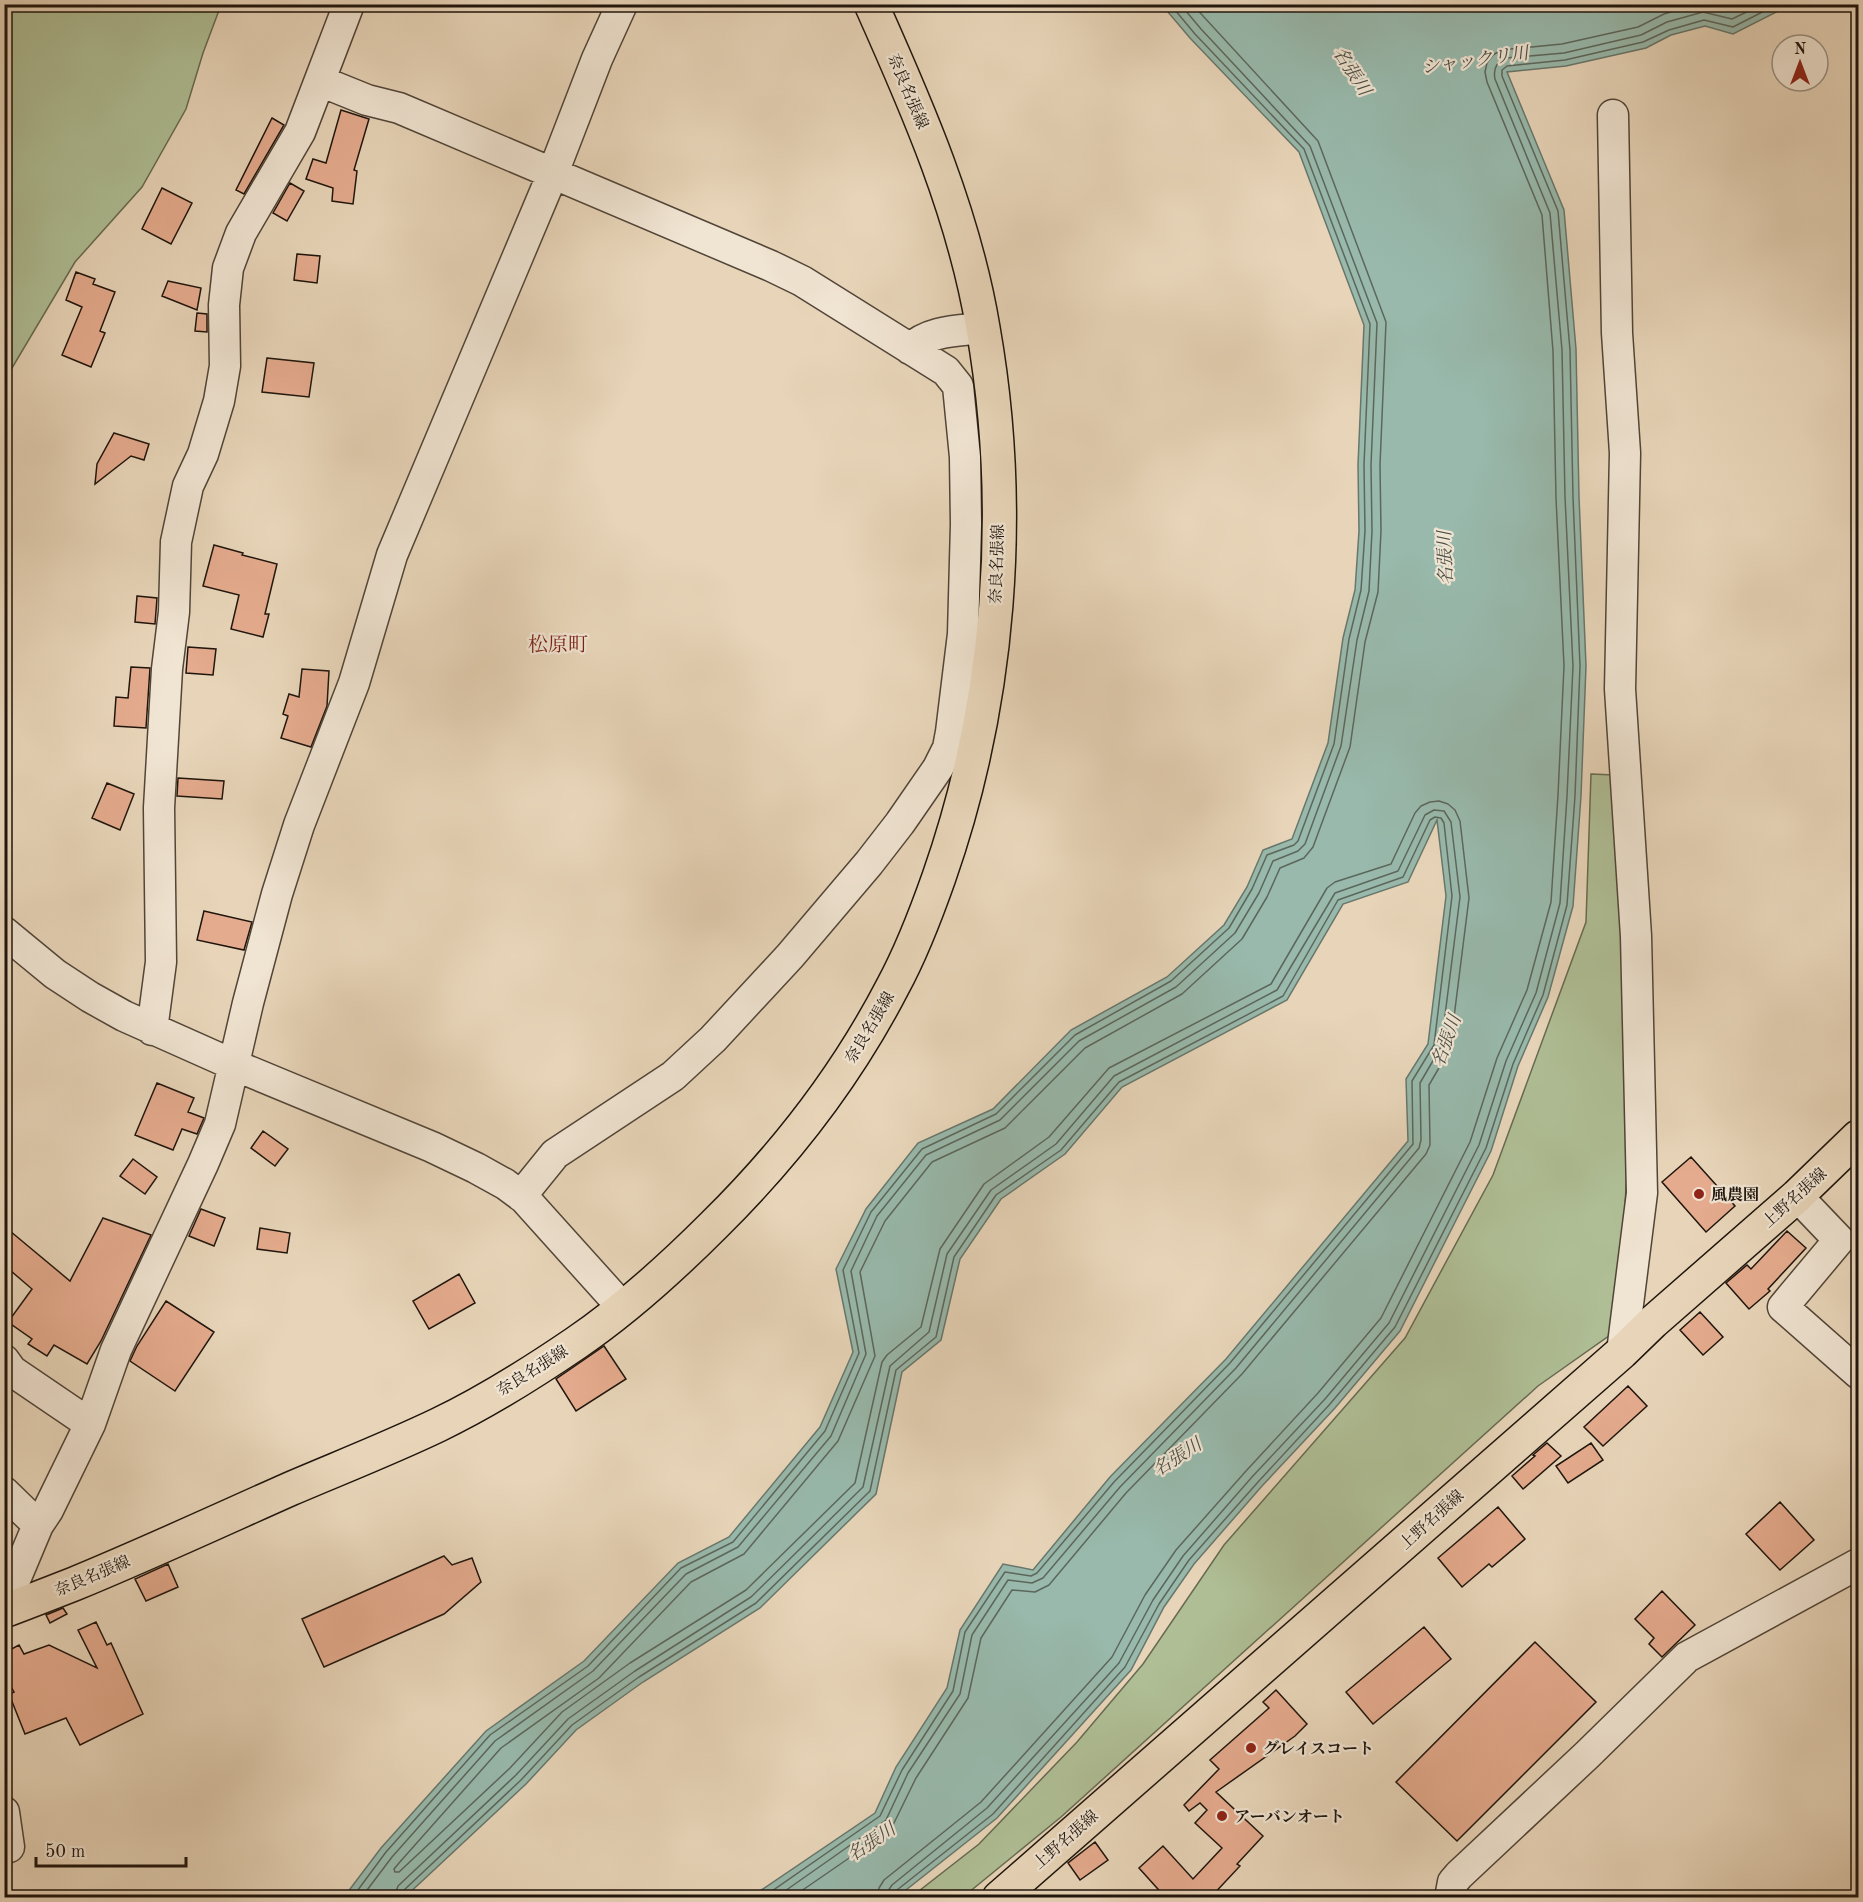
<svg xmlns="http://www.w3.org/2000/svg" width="1863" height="1902" viewBox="0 0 1863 1902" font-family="'Old Standard TT','Noto Serif JP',serif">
  <rect width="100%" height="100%" fill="#e8d5b9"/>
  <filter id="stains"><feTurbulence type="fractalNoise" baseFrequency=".00333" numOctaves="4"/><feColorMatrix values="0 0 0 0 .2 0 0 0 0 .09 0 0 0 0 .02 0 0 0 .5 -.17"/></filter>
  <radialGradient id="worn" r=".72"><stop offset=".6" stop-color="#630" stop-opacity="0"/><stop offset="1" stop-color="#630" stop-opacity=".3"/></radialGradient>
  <path fill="#afbe95" stroke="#676a51" stroke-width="1.5" d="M 5,4 L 221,5 L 203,53 L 186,109 L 142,187 L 75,262 L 12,368 L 5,377 Z
    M 1591,774 L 1614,775 L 1623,899 L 1628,1138 L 1620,1328 L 1538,1386 L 1061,1817 L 963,1897 L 910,1898 L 979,1844 L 1077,1742 L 1143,1664 L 1224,1545 L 1405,1338 L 1493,1175 L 1586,922 Z"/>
  <path fill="#98b9ac" stroke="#68776c" stroke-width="1.5" d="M 1605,5 L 1618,6 L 1630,4 L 1790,5 L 1733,34 L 1705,26 L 1671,35 L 1646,48 L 1566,66 L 1507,72 L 1564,210 L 1576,349 L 1579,497 L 1586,666 L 1581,796 L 1573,906 L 1548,997 L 1518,1066 L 1491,1151 L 1400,1331 L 1335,1408 L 1262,1486 L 1194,1564 L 1164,1607 L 1131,1670 L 997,1818 L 897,1897 L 751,1897 L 875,1813 L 896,1767 L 947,1688 L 960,1630 L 1003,1564 L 1033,1570 L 1110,1477 L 1226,1359 L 1408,1141 L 1406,1079 L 1428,1044 L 1446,896 L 1437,820 L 1408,882 L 1343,904 L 1287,1000 L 1122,1087 L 1065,1154 L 1001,1199 L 960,1259 L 941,1340 L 902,1372 L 876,1494 L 760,1608 L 643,1682 L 576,1730 L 526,1784 L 405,1897 L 344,1897 L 381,1848 L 486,1731 L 584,1661 L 678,1563 L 729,1537 L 820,1427 L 853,1352 L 836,1269 L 866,1209 L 918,1143 L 993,1109 L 1071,1030 L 1167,977 L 1224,925 L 1247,887 L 1263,850 L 1292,839 L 1328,743 L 1343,638 L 1355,590 L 1359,531 L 1358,465 L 1364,325 L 1299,152 L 1190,38 L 1162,5 Z"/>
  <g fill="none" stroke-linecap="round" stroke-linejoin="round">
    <path stroke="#5c675c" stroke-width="1.5" d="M 352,1898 L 386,1852 L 490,1735 L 588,1666 L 681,1568 L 733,1542 L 825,1431 L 859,1353 L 843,1270 L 871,1212 L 922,1149 L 996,1114 L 1075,1035 L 1171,981 L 1229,928 L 1252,889 L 1267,855 L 1294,845 L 1298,841 L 1334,744 L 1349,639 L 1361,590 L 1365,531 L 1364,465 L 1370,324 L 1304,149 L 1195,34 L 1170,4
      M 361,1898 L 392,1857 L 495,1741 L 593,1671 L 686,1574 L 738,1547 L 831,1436 L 866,1354 L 851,1271 L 877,1216 L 926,1155 L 1000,1120 L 1079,1041 L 1176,987 L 1235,933 L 1259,893 L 1273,861 L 1298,851 L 1305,844 L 1341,746 L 1357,640 L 1369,591 L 1372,531 L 1371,465 L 1377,323 L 1310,146 L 1201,29 L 1180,4
      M 394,1898 L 398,1886 L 516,1775 L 568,1719 L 635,1671 L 751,1597 L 863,1487 L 890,1366 L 929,1332 L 947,1254 L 991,1190 L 1056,1144 L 1114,1076 L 1277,990 L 1335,893 L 1398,871 L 1425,815 L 1434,810 L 1444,811 L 1451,822 L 1460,897 L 1441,1047 L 1420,1083 L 1421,1140 L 1419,1148 L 1236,1368 L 1120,1487 L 1043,1578 L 1032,1583 L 1008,1580 L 972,1635 L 960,1694 L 908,1773 L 886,1820 L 775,1898
      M 402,1898 L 403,1891 L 521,1780 L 572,1725 L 639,1677 L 756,1603 L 870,1491 L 896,1370 L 936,1337 L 954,1257 L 996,1195 L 1061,1150 L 1119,1082 L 1283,996 L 1338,900 L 1403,877 L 1430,820 L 1435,817 L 1441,818 L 1444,823 L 1452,896 L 1434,1045 L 1412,1081 L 1413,1144 L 1230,1363 L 1114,1482 L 1037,1573 L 1031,1576 L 1005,1572 L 965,1632 L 953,1691 L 902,1770 L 880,1816 L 762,1898
      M 791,1898 L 887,1832 L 893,1825 L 916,1778 L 968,1698 L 981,1638 L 1012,1590 L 1035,1592 L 1049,1585 L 1126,1493 L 1242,1374 L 1426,1154 L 1430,1145 L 1429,1085 L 1450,1049 L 1469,898 L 1460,821 L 1455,810 L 1448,804 L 1439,801 L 1430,802 L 1421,806 L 1415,813 L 1391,864 L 1335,882 L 1327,888 L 1271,984 L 1109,1068 L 1049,1137 L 984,1184 L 940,1249 L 921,1327 L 887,1355 L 882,1362 L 855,1483 L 746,1590 L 630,1663 L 562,1712 L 510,1768 L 399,1872 L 395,1872 L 394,1869 L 399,1863 L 501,1748 L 599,1678 L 691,1582 L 744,1554 L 838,1441 L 875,1356 L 860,1272 L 885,1221 L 932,1162 L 1005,1128 L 1085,1048 L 1182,994 L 1242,939 L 1267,897 L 1280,868 L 1304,858 L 1313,847 L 1350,747 L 1365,642 L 1378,592 L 1381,531 L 1380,465 L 1386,322 L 1318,141 L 1192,4
      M 878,1898 L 879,1888 L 884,1880 L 981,1802 L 1112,1657 L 1145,1595 L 1176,1550 L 1246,1471 L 1318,1393 L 1381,1318 L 1470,1142 L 1497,1058 L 1527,990 L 1551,902 L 1558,795 L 1564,666 L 1556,498 L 1553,351 L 1542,215 L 1487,82 L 1485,72 L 1487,63 L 1493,55 L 1501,50 L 1562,44 L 1638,27 L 1664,14 L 1697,4
      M 887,1898 L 888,1891 L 892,1885 L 987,1808 L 1119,1663 L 1153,1600 L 1183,1556 L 1252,1477 L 1325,1399 L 1389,1323 L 1479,1145 L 1506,1061 L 1536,993 L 1560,903 L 1567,796 L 1573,666 L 1565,497 L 1562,350 L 1550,213 L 1495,79 C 1493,69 1496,62 1506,58 L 1564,53 L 1641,35 L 1667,22 L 1703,12 L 1732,19 L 1763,4
      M 894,1898 L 897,1890 L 993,1814 L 1125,1667 L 1159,1604 L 1189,1560 L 1258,1482 L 1330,1404 L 1395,1327 L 1486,1148 L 1513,1064 L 1543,995 L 1567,905 L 1575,796 L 1580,666 L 1573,497 L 1570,350 L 1558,211 L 1502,76 L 1502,70 L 1507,66 L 1565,60 L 1643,42 L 1669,30 L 1704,20 L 1733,27 L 1778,4"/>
  </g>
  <path fill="#e5ab8e" stroke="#1f150d" stroke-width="1.5" d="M 341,110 L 369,119 L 354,170 L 357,171 L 353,204 L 332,201 L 333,188 L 306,179 L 313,159 L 326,163 Z
    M 272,118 L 284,125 L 244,194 L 236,190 Z
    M 290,183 L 304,191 L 287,221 L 273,213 Z
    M 162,188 L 192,203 L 171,244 L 142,229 Z
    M 297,254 L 320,256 L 317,283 L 294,280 Z
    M 76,272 L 95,279 L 93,284 L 115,292 L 100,331 L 105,333 L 91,367 L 62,355 L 82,307 L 66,300 Z
    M 168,281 L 201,288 L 197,310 L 162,296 Z
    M 197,313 L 207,314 L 207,332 L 195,331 Z
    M 267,358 L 314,363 L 309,397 L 262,392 Z
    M 114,433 L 149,444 L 144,460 L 131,456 L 95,484 L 97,464 Z
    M 214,545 L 243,553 L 242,555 L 277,564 L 265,614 L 269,614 L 263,637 L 231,629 L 239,595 L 203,586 Z
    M 137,596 L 157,598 L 155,624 L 135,622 Z
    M 188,647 L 216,649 L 213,675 L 186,673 Z
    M 131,667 L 150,668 L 146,728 L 114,726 L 116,697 L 128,698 Z
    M 302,669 L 329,671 L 327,706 L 311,747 L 281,738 L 288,716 L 283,714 L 289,694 L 299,697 Z
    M 178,778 L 224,781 L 222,799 L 177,796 Z
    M 107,783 L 134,794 L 120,830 L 92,818 Z
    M 204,911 L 252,922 L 244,950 L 197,940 Z
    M 157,1083 L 194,1098 L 188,1112 L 204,1118 L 197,1134 L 182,1129 L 173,1150 L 135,1135 Z
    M 263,1131 L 288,1149 L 275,1166 L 251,1148 Z
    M 1691,1157 L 1735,1206 L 1706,1232 L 1662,1182 Z
    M 133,1159 L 157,1177 L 145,1194 L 120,1176 Z
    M 201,1209 L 225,1218 L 214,1246 L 189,1236 Z
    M 103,1218 L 151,1235 L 101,1341 L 87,1364 L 54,1345 L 47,1356 L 28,1344 L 32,1339 L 8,1322 L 32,1289 L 4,1265 L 4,1226 L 70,1281 Z
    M 260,1228 L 290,1233 L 287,1253 L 257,1249 Z
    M 1787,1231 L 1806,1248 L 1768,1289 L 1770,1291 L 1749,1309 L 1726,1283 L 1747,1265 L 1751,1269 Z
    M 459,1274 L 475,1303 L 429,1329 L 413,1301 Z
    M 166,1301 L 214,1332 L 175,1391 L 130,1361 L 137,1346 Z
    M 1700,1312 L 1723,1337 L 1703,1355 L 1680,1330 Z
    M 604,1346 L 626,1379 L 576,1411 L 556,1379 Z
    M 1628,1386 L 1647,1406 L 1603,1446 L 1584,1427 Z
    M 1547,1443 L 1561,1456 L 1523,1489 L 1512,1476 L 1535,1456 L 1533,1455 Z
    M 1591,1443 L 1603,1460 L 1568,1483 L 1556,1466 Z
    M 1780,1502 L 1814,1540 L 1780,1570 L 1746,1534 Z
    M 1498,1507 L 1525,1539 L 1492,1567 L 1489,1564 L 1462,1587 L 1438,1558 Z
    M 444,1556 L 452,1565 L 472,1558 L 481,1582 L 444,1614 L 324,1667 L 302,1619 Z
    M 168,1564 L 178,1587 L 146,1601 L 135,1579 Z
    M 1662,1591 L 1695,1625 L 1662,1657 L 1649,1644 L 1654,1638 L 1635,1619 Z
    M 63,1608 L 67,1614 L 50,1623 L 46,1615 Z
    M 96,1622 L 107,1645 L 111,1643 L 143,1714 L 80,1745 L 66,1718 L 25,1734 L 9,1694 L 14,1692 L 4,1674 L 4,1653 L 19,1645 L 24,1654 L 49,1645 L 97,1668 L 78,1630 Z
    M 1424,1627 L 1451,1659 L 1373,1724 L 1346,1692 Z
    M 1535,1642 L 1596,1702 L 1457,1841 L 1396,1782 Z
    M 1276,1690 L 1307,1724 L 1295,1736 L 1216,1792 L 1263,1836 L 1237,1864 L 1240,1866 L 1210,1898 L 1166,1898 L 1139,1868 L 1163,1846 L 1193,1879 L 1222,1848 L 1195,1823 L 1207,1810 L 1200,1803 L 1189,1811 L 1184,1805 L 1219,1769 L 1210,1760 L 1269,1708 L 1263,1702 Z
    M 1095,1842 L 1108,1860 L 1080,1880 L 1068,1863 Z"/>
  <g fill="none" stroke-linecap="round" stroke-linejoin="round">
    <g stroke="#514538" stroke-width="33">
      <path id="minor" d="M 320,81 L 367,100 L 399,108 L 771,266 L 802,281 L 946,371 L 958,386 L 965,457 L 966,524 L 963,634 L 951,732 L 948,748 L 938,768 L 900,823 L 869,863 L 790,956 L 713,1039 L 673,1076 L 555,1154 L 521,1196
        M 1613,115 L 1617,333 L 1625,453 L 1620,689 L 1636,936 L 1642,1193 L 1622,1352
        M 910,349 C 929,330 958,331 984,328
        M 4,932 L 55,974 L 90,997 L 124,1016 L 234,1065 L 432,1147 L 476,1168 L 505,1184 L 524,1198 L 623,1308
        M 152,1030 L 161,962 L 159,808 L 167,669 L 174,612 L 176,542 L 188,486 L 203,454 L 219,401 L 225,366 L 224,305 L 228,268 L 241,233 L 300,132 L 349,4
        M 1797,1196 L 1839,1240 L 1783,1307 L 1858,1373
        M 4,1360 L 12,1371 L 90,1424
        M 4,1492 L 38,1525
        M 4,1606 L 38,1525 L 48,1510 L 90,1424 L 116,1350 L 203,1164 L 220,1124 L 248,1003 L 277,894 L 299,825 L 354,683 L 392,555 L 553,173 L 597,59 L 622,4
        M 4,1812 L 9,1847 L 4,1848
        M 1454,1898 L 1451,1893 L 1453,1882 L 1459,1875 L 1587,1755 L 1687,1657 L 1858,1564"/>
    </g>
    <g stroke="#1f150d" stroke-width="36">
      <path id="major" d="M 4,1611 C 28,1602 51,1593 74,1584 C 147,1554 218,1521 290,1489 C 339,1468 390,1448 438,1425 C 486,1402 532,1373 576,1343 C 626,1309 671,1268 714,1225 C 785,1155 847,1075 893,986 C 912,951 926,914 939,877 C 1000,703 1015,510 983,328 C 964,214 918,109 871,4
        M 999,1898 L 1622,1352 L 1653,1322 L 1797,1196 L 1858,1137"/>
    </g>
    <use href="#minor" stroke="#f0e4d2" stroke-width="30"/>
    <use href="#major" stroke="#e8d5b9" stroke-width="33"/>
  </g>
  <g fill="#8f2418" stroke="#f0e4d2" stroke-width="2">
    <circle cx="1699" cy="1194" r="6"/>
    <circle cx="1251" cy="1748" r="6"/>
    <circle cx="1222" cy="1816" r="6"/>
  </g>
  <g text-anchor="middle" stroke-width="4.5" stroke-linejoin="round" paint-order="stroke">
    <g font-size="16" fill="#1f150d" stroke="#f0e4d2">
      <text transform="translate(909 91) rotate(67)" y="6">奈良名張線</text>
      <text transform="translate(996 564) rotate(-88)" y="6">奈良名張線</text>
      <text transform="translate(869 1027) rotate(-59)" y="6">奈良名張線</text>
      <text transform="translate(1794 1197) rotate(-42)" y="6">上野名張線</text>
      <text transform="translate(532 1370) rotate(-32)" y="6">奈良名張線</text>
      <text transform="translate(1431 1519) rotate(-42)" y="6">上野名張線</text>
      <text transform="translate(92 1575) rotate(-23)" y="6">奈良名張線</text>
      <text transform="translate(1065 1839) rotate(-41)" y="6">上野名張線</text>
    </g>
    <g font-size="16" font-weight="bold" fill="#1f150d" stroke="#f0e4d2" text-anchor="start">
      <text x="1711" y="1200">風農園</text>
      <text x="1263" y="1754">グレイスコート</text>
      <text x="1234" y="1822">アーバンオート</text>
    </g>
    <g font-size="18" font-style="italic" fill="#494e45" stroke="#f0e4d2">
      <text transform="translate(1475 60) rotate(-8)" y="6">シャックリ川</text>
      <text transform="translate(1352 71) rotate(57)" y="6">名張川</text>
      <text transform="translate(1445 558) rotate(-92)" y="6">名張川</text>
      <text transform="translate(1446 1041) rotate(-70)" y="6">名張川</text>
      <text transform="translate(1177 1457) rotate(-33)" y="6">名張川</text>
      <text transform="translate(871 1842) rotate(-34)" y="6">名張川</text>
    </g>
    <g font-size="20" fill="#7a1f14" stroke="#f0e4d2">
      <text x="558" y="651">松原町</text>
    </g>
  </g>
  <rect width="1863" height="1902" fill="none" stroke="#e8d5b9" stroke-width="24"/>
  <rect x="6" y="6" width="1851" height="1890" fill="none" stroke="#1f150d" stroke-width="3"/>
  <rect x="12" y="12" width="1839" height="1878" fill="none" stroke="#1f150d" stroke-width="1.5"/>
  <g transform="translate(1800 63)"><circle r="28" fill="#f0e4d2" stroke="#9c9183" stroke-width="1.5"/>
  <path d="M0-4.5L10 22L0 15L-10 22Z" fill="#8f2418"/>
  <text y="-9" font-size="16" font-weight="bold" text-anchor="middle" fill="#1f150d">N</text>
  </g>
  <path d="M36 1857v9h150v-9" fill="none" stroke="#1f150d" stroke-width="3"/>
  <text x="45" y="1857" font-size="18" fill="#1f150d" stroke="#f0e4d2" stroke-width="4.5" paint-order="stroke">50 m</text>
  <rect width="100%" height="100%" filter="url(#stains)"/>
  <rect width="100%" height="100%" fill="url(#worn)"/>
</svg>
